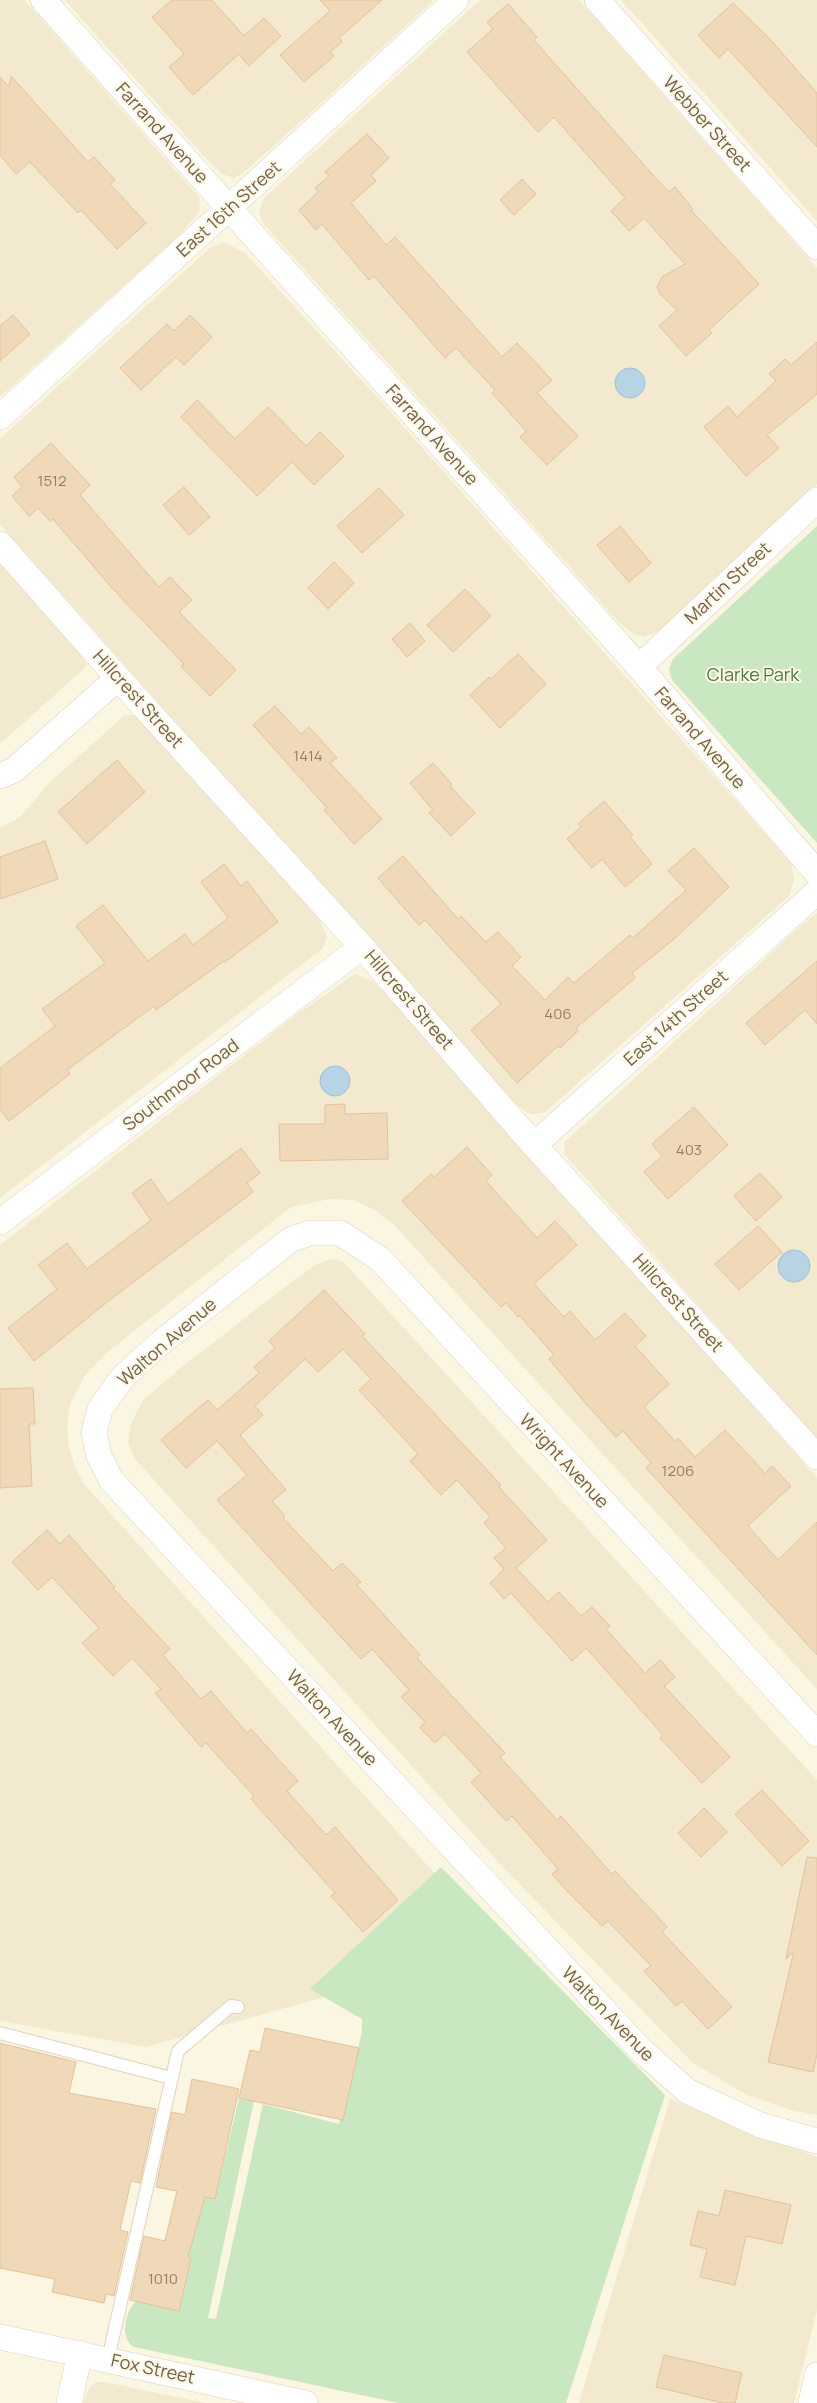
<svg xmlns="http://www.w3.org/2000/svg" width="817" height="2403" viewBox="0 0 817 2403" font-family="Manrope,sans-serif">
  <rect width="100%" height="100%" fill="#fbf6e1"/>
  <path fill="#f2e9cf" d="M 0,0 L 24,0 L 199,197 L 200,209 L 195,218 L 174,240 L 0,397 Z
    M 65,0 L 434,0 L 308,115 L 243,173 L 234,178 L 222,174 L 210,163 Z
    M 480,0 L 579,0 L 817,268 L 817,484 L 659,631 L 644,637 L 633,634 L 616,619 L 262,222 L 259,211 L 264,198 Z
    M 621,0 L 817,0 L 817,221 L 640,21 Z
    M 224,242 L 245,253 L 386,407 L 791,863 L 794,880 L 789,896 L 544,1113 L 530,1114 L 516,1104 L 0,525 L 0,439 L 210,248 Z
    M 0,564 L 82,655 L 87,666 L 0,744 Z
    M 125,715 L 135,715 L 143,721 L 320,920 L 327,938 L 323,948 L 0,1198 L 0,828 L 19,818 L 49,783 Z
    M 817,913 L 817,1439 L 565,1155 L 564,1143 L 796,930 Z
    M 355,974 L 373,981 L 413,1024 L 817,1478 L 817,1689 L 395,1226 L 375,1210 L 353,1200 L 330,1199 L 291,1207 L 105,1354 L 84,1377 L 70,1404 L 67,1425 L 68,1443 L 74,1465 L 84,1484 L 446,1886 L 328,1996 L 146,2047 L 0,2021 L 0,1245 L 296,1015 Z
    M 331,1259 L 342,1261 L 350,1269 L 817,1780 L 817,2115 L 791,2110 L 747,2095 L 693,2063 L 502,1866 L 135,1459 L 128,1443 L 131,1424 L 143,1400 L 183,1366 L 289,1284 L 317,1264 Z
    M 670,2099 L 817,2157 L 817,2310 L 794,2403 L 579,2403 Z
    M 96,2382 L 105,2382 L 205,2403 L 83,2403 L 90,2387 Z"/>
  <path fill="#c9e7c0" d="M 817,526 L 817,843 L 672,680 L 669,669 L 673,659 Z
    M 441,1867 L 665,2095 L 566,2403 L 399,2403 L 134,2347 C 119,2338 125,2312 136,2301 L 179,2311 L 191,2258 L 177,2254 L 179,2244 L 164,2241 L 168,2230 L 194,2236 L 203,2197 L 215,2199 L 239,2098 L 254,2101 L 208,2318 L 216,2319 L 263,2104 L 339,2124 L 362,2032 L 362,2019 L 310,1989 Z"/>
  <path fill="#b6d4e3" stroke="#9dc1d5" d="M615 383a15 15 0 1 1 30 0a15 15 0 1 1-30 0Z
    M320 1081a15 15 0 1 1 30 0a15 15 0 1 1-30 0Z
    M778 1266a16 16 0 1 1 32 0a16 16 0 1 1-32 0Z"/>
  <path fill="#efd9b9" stroke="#e1c39a" d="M 172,0 L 212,0 L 244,36 L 264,18 L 281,36 L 249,66 L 239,54 L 193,95 L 169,67 L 184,54 L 152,17 Z
    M 320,0 L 382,0 L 339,38 L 342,42 L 330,52 L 334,56 L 304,82 L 280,55 L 330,11 Z
    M 733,3 L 769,38 L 817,93 L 817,147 L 728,49 L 719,58 L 698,35 Z
    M 508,4 L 537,37 L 534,40 L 652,174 L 669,192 L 675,187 L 693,209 L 691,210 L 759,284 L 709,330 L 712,333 L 686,356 L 659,326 L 677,310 L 660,294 L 657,287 L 662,277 L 685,264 L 644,218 L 629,231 L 611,211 L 625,198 L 554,117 L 538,132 L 467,52 L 493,29 L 487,22 Z
    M 11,76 L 88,162 L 94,157 L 115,180 L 110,184 L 146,223 L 117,249 L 81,210 L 78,213 L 30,162 L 16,174 L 0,155 L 0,77 L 9,87 Z
    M 367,134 L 389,158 L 371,175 L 376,181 L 351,203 L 386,245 L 395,237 L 502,357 L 517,343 L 552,380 L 537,393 L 578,436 L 547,465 L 520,437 L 526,431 L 492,393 L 495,390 L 456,348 L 445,358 L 374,276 L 369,280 L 322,224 L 316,230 L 299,210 L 318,192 L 315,188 L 329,176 L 325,172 Z
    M 522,179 L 536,194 L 514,215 L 500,200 Z
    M 13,315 L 30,334 L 0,361 L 0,326 Z
    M 190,315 L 212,337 L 184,365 L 176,357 L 141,390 L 120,368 L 167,324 L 174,331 Z
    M 817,342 L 817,394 L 767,435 L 779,448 L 746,476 L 704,427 L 728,406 L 737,417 L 776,381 L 769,374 L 785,359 L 791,365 Z
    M 197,400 L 235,439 L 268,407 L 306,446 L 320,432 L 344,456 L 314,485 L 292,462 L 257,496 L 181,417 Z
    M 51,443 L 90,485 L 80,495 L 159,587 L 170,577 L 192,600 L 179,612 L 236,670 L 210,696 L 181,666 L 184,664 L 112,588 L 53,519 L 50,521 L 38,508 L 29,516 L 12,496 L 22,487 L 14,477 Z
    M 184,487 L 210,517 L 189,535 L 163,505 Z
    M 379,488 L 404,515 L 362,553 L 337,526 Z
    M 620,526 L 651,563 L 629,582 L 597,545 Z
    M 334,562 L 354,583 L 328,609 L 308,588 Z
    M 465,589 L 491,616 L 453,652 L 427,625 Z
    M 410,623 L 425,641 L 407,657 L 392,639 Z
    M 518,654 L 546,684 L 500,728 L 470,695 L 489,677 L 491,679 Z
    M 275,706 L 301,734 L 309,727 L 337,758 L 330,763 L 382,819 L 354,844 L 324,810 L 327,808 L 253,725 Z
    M 117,760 L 145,792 L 87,844 L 58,812 Z
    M 433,763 L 452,784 L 450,786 L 475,813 L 451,836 L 429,813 L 433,810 L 410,783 Z
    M 604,801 L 633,835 L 630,837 L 652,864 L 625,887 L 602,859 L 592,868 L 567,839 L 581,827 L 578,824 Z
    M 45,841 L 58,879 L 0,899 L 0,857 Z
    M 694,848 L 729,887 L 673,940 L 632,973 L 635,978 L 576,1028 L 578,1031 L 560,1048 L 558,1046 L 517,1083 L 471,1030 L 501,1004 L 425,920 L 419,925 L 378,878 L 403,856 L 458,919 L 461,916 L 486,942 L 498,932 L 521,957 L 512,966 L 545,1000 L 568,977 L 574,983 L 630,935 L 633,938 L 686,890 L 668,871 Z
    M 224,864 L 241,886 L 247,881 L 278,922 L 225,962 L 224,961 L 156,1010 L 154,1006 L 67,1070 L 70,1074 L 9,1121 L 0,1109 L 0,1068 L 55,1026 L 42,1009 L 105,963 L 76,926 L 103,905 L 148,961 L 185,934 L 193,945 L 228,918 L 201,882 Z
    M 817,961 L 817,1024 L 805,1010 L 765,1045 L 746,1023 Z
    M 345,1104 L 345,1114 L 387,1113 L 388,1159 L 280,1161 L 279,1124 L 325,1124 L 325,1105 Z
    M 694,1107 L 728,1145 L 668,1199 L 644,1172 L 662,1156 L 652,1144 Z
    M 467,1147 L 492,1175 L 486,1181 L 537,1238 L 555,1221 L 577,1245 L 534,1284 L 564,1317 L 570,1311 L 595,1340 L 625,1313 L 646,1336 L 635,1346 L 669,1384 L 644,1407 L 675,1441 L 678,1438 L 695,1457 L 725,1430 L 765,1473 L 772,1466 L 791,1486 L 748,1526 L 778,1560 L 817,1522 L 817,1655 L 646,1468 L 651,1463 L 623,1431 L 616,1437 L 587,1405 L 549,1359 L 554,1355 L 520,1316 L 518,1317 L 506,1303 L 501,1307 L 402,1201 L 431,1174 L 434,1177 Z
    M 241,1148 L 260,1173 L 247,1183 L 253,1192 L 111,1299 L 34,1361 L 8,1328 L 57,1289 L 38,1265 L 67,1243 L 87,1269 L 151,1220 L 132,1193 L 151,1179 L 168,1204 Z
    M 760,1173 L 782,1197 L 756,1221 L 734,1196 Z
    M 758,1226 L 782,1252 L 739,1290 L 715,1264 Z
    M 324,1290 L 365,1334 L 362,1336 L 501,1485 L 499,1487 L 547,1540 L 516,1568 L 548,1602 L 559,1592 L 581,1616 L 592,1607 L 610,1626 L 606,1629 L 645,1673 L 660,1660 L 675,1677 L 664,1686 L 730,1757 L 702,1783 L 660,1738 L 663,1735 L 586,1648 L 572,1661 L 511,1593 L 504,1599 L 490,1583 L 504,1569 L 494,1558 L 506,1548 L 484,1523 L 490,1517 L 457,1480 L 441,1495 L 410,1461 L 418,1454 L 359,1390 L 371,1379 L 343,1349 L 318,1372 L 305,1359 L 255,1406 L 263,1415 L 240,1435 L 286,1490 L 272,1501 L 285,1516 L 283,1518 L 333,1571 L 342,1563 L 361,1582 L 357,1585 L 420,1655 L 417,1658 L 505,1753 L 500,1757 L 557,1820 L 561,1816 L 612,1874 L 615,1871 L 667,1927 L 662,1932 L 732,2007 L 708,2029 L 682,2001 L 676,2006 L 644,1971 L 651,1966 L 608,1921 L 602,1926 L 568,1892 L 552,1874 L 558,1869 L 512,1816 L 506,1821 L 471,1782 L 481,1773 L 445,1734 L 435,1743 L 420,1728 L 425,1722 L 401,1697 L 409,1690 L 372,1649 L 361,1659 L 217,1500 L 247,1475 L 217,1441 L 186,1468 L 161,1440 L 208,1400 L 217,1410 L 259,1373 L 254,1367 L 275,1348 L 269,1341 Z
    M 33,1388 L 35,1424 L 29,1424 L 32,1486 L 0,1488 L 0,1389 Z
    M 47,1530 L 60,1544 L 69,1535 L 115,1587 L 113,1588 L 170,1649 L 163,1655 L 201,1699 L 211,1691 L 247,1733 L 251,1729 L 298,1781 L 287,1791 L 326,1835 L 335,1827 L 398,1900 L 363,1932 L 331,1896 L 335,1893 L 251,1799 L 254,1796 L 206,1743 L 201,1747 L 155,1693 L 161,1689 L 132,1658 L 113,1676 L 82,1643 L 99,1628 L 52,1577 L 38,1590 L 12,1562 Z
    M 762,1790 L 809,1841 L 782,1866 L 735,1814 Z
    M 704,1808 L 727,1832 L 701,1857 L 678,1833 Z
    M 807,1857 L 817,1858 L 817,2054 L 813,2072 L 768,2062 L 794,1951 L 786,1959 Z
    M 265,2028 L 359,2048 L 343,2120 L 239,2098 L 250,2050 L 260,2052 Z
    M 0,2043 L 76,2062 L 69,2093 L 156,2109 L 140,2183 L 131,2181 L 120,2230 L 128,2232 L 114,2296 L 106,2294 L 104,2303 L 52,2292 L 55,2279 L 0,2268 Z
    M 192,2079 L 239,2089 L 215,2199 L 205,2197 L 188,2257 L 191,2258 L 179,2311 L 130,2300 L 144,2236 L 165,2241 L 177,2191 L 156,2187 L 172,2112 L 185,2115 Z
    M 725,2190 L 791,2205 L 782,2244 L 746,2236 L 735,2285 L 700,2277 L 707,2249 L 690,2245 L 698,2211 L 719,2216 Z
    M 664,2355 L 742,2373 L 735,2403 L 723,2403 L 656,2387 Z"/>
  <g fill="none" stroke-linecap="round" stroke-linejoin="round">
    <g stroke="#dfd3bd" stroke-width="14">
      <path id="service" d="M 0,2033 L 171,2078
        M 108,2359 L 178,2051 L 231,2006 L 238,2007"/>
    </g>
    <g stroke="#dfd3bd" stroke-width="26">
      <path id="minor" d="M 43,0 L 639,667 L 817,873
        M 597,0 L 817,247
        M 0,417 L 456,0
        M 0,544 L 118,678 L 362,947 L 534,1145 L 817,1457
        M 639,667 L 817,500
        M 0,776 L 14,770 L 118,678
        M 534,1145 L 817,892
        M 0,1222 L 362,947
        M 817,1734 L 380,1259 L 340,1233 L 310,1233 L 290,1240 L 159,1344 L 122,1378 L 100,1409 L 94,1432 L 99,1456 L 111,1480 L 639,2048 L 687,2091 L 760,2125 L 817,2141
        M 0,2337 L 305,2403
        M 69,2403 L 80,2353
        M 811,2403 L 817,2375"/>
    </g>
    <use href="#service" stroke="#fff" stroke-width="12"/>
    <use href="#minor" stroke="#fff" stroke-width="25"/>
  </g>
  <g text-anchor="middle" stroke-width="4" stroke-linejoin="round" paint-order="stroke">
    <g font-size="15" fill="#907e65">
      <text x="52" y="486">1512</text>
      <text x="308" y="761">1414</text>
      <text x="558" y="1019">406</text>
      <text x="689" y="1155">403</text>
      <text x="678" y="1476">1206</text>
      <text x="163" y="2284">1010</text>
    </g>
    <g font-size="18" fill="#715f49" stroke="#fef9e6">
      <text transform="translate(707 124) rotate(48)" y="6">Webber Street</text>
      <text transform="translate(162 133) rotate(48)" y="6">Farrand Avenue</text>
      <text transform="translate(229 209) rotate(-42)" y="6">East 16th Street</text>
      <text transform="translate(432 435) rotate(48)" y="6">Farrand Avenue</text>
      <text transform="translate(728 583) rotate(-43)" y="6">Martin Street</text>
      <text transform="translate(138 699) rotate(48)" y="6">Hillcrest Street</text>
      <text transform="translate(700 738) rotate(49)" y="6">Farrand Avenue</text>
      <text transform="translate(409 1000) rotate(49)" y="6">Hillcrest Street</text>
      <text transform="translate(676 1018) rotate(-42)" y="6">East 14th Street</text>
      <text transform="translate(181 1085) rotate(-37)" y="6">Southmoor Road</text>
      <text transform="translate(678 1303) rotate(48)" y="6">Hillcrest Street</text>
      <text transform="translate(167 1342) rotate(-41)" y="6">Walton Avenue</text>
      <text transform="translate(564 1461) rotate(47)" y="6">Wright Avenue</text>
      <text transform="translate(332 1718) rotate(47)" y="6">Walton Avenue</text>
      <text transform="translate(608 2014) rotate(46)" y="6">Walton Avenue</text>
      <text transform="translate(153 2369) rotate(12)" y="6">Fox Street</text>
    </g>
    <g font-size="18" fill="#4a7c44" stroke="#fef9e6">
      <text x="753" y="681">Clarke Park</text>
    </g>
  </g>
</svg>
